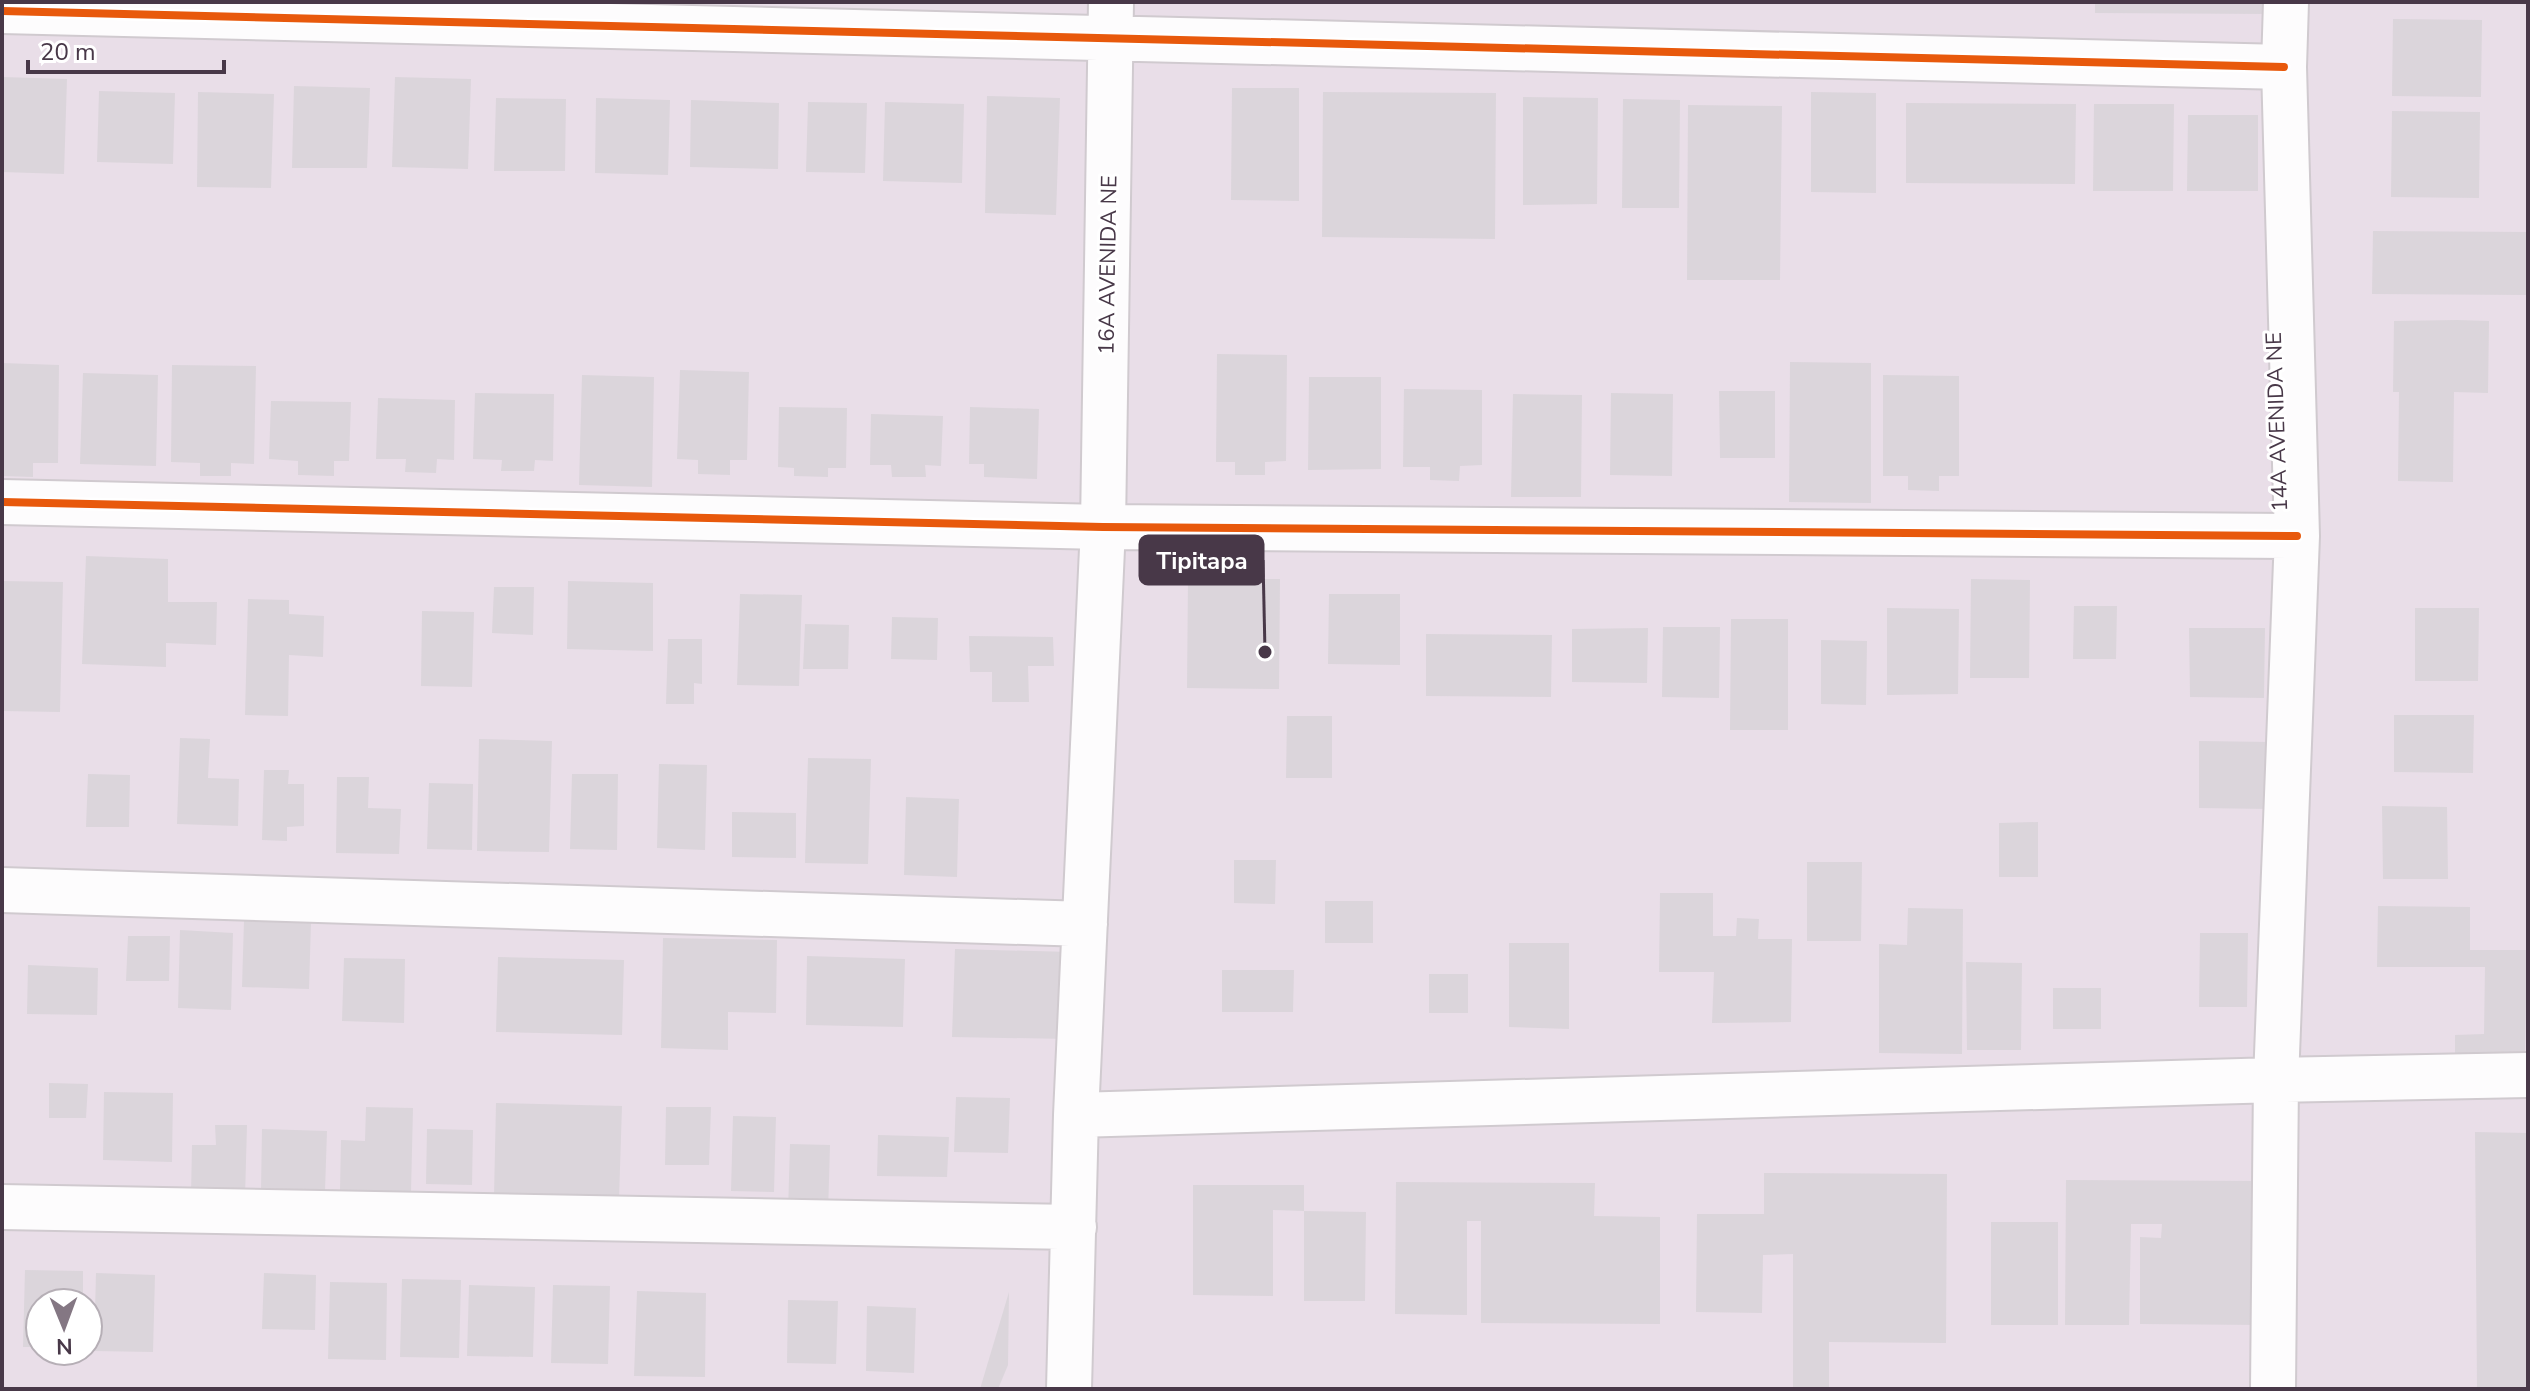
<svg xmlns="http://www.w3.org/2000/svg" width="2530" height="1391" viewBox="0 0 2530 1391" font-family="'Nunito Sans',sans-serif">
  <rect width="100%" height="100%" fill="#f2ecf1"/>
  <path fill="#e9dee8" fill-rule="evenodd" d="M 2,2 L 2528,2 L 2528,1389 L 2,1389 ZM 40,1303 L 88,1303 L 88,1351 L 40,1351 Z"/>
  <path fill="#dbd5db" d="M 2095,2 L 2267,2 L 2267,14 L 2095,13 Z
    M 2393,19 L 2482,20 L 2481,97 L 2392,96 Z
    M 2,77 L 67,79 L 64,174 L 2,172 Z
    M 395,77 L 471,79 L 468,169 L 392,167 Z
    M 294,86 L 370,88 L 367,168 L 292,168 Z
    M 1232,88 L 1299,88 L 1299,201 L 1231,200 Z
    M 99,91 L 175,93 L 173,164 L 97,162 Z
    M 198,92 L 274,94 L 271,188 L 197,187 Z
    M 1323,92 L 1496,93 L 1495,239 L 1322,237 Z
    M 1811,92 L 1876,93 L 1876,193 L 1811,192 Z
    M 987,96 L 1060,98 L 1056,215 L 985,213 Z
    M 1523,97 L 1598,98 L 1597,204 L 1523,205 Z
    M 496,98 L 566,99 L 565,171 L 494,171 Z
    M 596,98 L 670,100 L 668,175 L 595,173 Z
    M 1623,99 L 1680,100 L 1679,208 L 1622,208 Z
    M 691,100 L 779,103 L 778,169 L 690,167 Z
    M 808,102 L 867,103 L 865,173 L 806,172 Z
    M 885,102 L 964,104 L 962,183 L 883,181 Z
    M 1906,103 L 2076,104 L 2075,184 L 1906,183 Z
    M 2094,104 L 2174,104 L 2173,191 L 2093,191 Z
    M 1688,105 L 1782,106 L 1780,280 L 1687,280 Z
    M 2392,111 L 2480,112 L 2479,198 L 2391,197 Z
    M 2188,115 L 2258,115 L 2258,191 L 2187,191 Z
    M 2373,231 L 2528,232 L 2528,295 L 2372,294 Z
    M 2457,320 L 2489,321 L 2488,393 L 2454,392 L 2453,482 L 2398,481 L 2399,392 L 2393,392 L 2394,321 Z
    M 1217,354 L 1287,355 L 1286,461 L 1265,462 L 1265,475 L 1235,475 L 1235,462 L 1216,462 Z
    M 1790,362 L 1871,363 L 1871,503 L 1789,502 Z
    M 2,363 L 59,365 L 58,463 L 33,463 L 33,477 L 2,476 Z
    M 172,365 L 256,366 L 254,464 L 231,463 L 231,476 L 200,476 L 200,463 L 171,462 Z
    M 680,370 L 749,372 L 747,460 L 730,460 L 730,475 L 698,474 L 698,460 L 677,459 Z
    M 83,373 L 158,375 L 156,466 L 80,464 Z
    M 582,375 L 654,377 L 652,487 L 579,485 Z
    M 1883,375 L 1959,376 L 1959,476 L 1939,476 L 1939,491 L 1908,490 L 1908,476 L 1883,476 Z
    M 1309,377 L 1381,377 L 1381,469 L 1308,470 Z
    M 1404,389 L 1482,390 L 1482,465 L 1460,466 L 1459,481 L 1430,480 L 1430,467 L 1403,467 Z
    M 1719,391 L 1775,391 L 1775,458 L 1720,458 Z
    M 475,393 L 554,394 L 553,461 L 535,460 L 534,471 L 501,471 L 502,460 L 473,459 Z
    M 1611,393 L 1673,394 L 1672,476 L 1610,475 Z
    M 1513,394 L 1582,395 L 1581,497 L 1511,497 Z
    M 378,398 L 455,400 L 454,460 L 437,459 L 436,473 L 405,472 L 406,459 L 376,459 Z
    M 271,401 L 351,402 L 349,461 L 334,461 L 334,476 L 298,475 L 298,461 L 269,459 Z
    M 779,407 L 847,408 L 846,468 L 828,468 L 828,477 L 794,476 L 794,468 L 778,467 Z
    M 970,407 L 1039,409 L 1037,479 L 984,477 L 984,464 L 969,464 Z
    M 871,414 L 943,416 L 941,466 L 925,465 L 926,477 L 892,477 L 891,465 L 870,465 Z
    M 86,556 L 168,559 L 168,602 L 217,602 L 216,645 L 166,643 L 166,667 L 82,664 Z
    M 1188,579 L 1280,579 L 1279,689 L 1187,688 Z
    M 1971,579 L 2030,580 L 2029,678 L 1970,678 Z
    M 2,581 L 63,582 L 60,712 L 2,711 Z
    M 568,581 L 653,583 L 653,651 L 567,649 Z
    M 494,587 L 534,587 L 533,635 L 492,633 Z
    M 740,594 L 802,595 L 799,686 L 737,685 Z
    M 1329,594 L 1400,594 L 1400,665 L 1328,664 Z
    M 248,599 L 289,600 L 289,614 L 324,616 L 323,657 L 289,655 L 288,716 L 245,715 Z
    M 2074,606 L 2117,606 L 2116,659 L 2073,659 Z
    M 1887,608 L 1959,609 L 1958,694 L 1887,695 Z
    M 2415,608 L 2479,608 L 2478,681 L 2415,681 Z
    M 422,611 L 474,612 L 472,687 L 421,686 Z
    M 892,617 L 938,618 L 937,660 L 891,659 Z
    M 1731,619 L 1788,619 L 1788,730 L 1730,730 Z
    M 805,624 L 849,625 L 848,669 L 803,669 Z
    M 1663,627 L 1720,627 L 1719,698 L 1662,697 Z
    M 1648,628 L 1647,683 L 1572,682 L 1572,629 Z
    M 2189,628 L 2265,628 L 2264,698 L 2190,697 Z
    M 1426,634 L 1552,635 L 1551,697 L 1426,696 Z
    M 969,636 L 1053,637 L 1054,666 L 1028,666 L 1029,702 L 992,702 L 992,672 L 970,672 Z
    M 668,639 L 702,639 L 702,684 L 694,683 L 694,704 L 666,704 Z
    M 1821,640 L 1867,641 L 1866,705 L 1821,704 Z
    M 2394,715 L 2474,715 L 2473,773 L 2394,772 Z
    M 1287,716 L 1332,716 L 1332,778 L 1286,778 Z
    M 180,738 L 210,739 L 208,778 L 239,779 L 238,826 L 177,824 Z
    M 479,739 L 552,741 L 549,852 L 477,851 Z
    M 2199,741 L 2271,742 L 2270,809 L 2199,808 Z
    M 808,758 L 871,759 L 868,864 L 805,863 Z
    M 659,764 L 707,765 L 705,850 L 657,848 Z
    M 264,770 L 289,770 L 288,784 L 304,784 L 304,826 L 287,827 L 287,841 L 262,840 Z
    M 88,774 L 130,775 L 129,827 L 86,827 Z
    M 572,774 L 618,774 L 617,850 L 570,849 Z
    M 337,777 L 369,777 L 368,808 L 401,809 L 399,854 L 336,853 Z
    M 429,783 L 473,784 L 472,850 L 427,849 Z
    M 906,797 L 959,799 L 957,877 L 904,875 Z
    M 2382,806 L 2447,807 L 2448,879 L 2383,879 Z
    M 732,812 L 796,813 L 796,858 L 732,857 Z
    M 2038,822 L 2038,877 L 1999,877 L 1999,823 Z
    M 1234,860 L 1276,860 L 1275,904 L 1234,903 Z
    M 1807,862 L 1862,862 L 1861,941 L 1807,941 Z
    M 1660,893 L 1713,893 L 1713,936 L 1736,936 L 1737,918 L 1759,919 L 1758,939 L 1792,939 L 1791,1022 L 1712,1023 L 1714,972 L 1659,972 Z
    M 1325,901 L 1373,901 L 1373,943 L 1325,943 Z
    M 2378,906 L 2470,907 L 2470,950 L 2527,950 L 2525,1054 L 2455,1054 L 2455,1035 L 2484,1034 L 2485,967 L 2377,967 Z
    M 1908,908 L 1963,909 L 1962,1054 L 1879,1053 L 1879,944 L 1907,945 Z
    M 244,921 L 311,922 L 309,989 L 242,987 Z
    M 180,930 L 233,933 L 231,1010 L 178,1008 Z
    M 2200,933 L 2248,933 L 2247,1007 L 2199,1007 Z
    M 128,936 L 170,936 L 169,981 L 126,981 Z
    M 663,938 L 777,940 L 776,1013 L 728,1012 L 728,1050 L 661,1048 Z
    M 1509,943 L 1569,943 L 1569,1029 L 1509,1027 Z
    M 955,949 L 1070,952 L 1069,1039 L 952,1037 Z
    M 807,956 L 905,959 L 903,1027 L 806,1025 Z
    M 498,957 L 624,960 L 622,1035 L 496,1032 Z
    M 344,958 L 405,959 L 404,1023 L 342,1021 Z
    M 1966,962 L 2022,963 L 2021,1050 L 1967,1050 Z
    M 28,965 L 98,968 L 97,1015 L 27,1014 Z
    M 1222,970 L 1294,970 L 1293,1012 L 1222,1012 Z
    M 1429,974 L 1468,974 L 1468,1013 L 1429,1013 Z
    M 2053,988 L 2101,988 L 2101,1029 L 2053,1029 Z
    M 49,1083 L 88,1084 L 86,1118 L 49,1118 Z
    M 104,1092 L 173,1093 L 172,1162 L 103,1160 Z
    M 956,1097 L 1010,1098 L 1008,1153 L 954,1152 Z
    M 496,1103 L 622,1106 L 619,1199 L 494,1196 Z
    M 366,1107 L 413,1108 L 411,1192 L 340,1191 L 341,1140 L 365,1141 Z
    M 666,1107 L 711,1107 L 709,1165 L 665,1165 Z
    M 733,1116 L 776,1117 L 774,1192 L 731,1191 Z
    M 215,1125 L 247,1125 L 245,1197 L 191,1196 L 192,1145 L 216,1145 Z
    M 262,1129 L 327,1131 L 325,1191 L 261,1190 Z
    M 427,1129 L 473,1130 L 472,1185 L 426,1184 Z
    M 2475,1132 L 2528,1133 L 2528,1389 L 2477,1389 Z
    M 878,1135 L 949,1137 L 947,1177 L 877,1176 Z
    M 790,1144 L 830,1145 L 828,1214 L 788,1212 Z
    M 1764,1173 L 1947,1174 L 1946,1343 L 1829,1342 L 1829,1389 L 1793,1389 L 1793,1254 L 1763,1255 L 1762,1313 L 1696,1312 L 1697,1214 L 1764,1214 Z
    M 2066,1180 L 2262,1181 L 2261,1325 L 2140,1324 L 2140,1237 L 2161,1238 L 2162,1224 L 2131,1224 L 2129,1325 L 2065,1325 Z
    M 1396,1182 L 1595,1183 L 1594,1216 L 1660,1217 L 1660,1324 L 1481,1323 L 1481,1221 L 1467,1221 L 1467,1315 L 1395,1314 Z
    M 1193,1185 L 1304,1185 L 1304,1211 L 1273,1210 L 1273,1296 L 1193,1295 Z
    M 1304,1211 L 1366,1212 L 1365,1301 L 1304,1301 Z
    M 1991,1222 L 2058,1222 L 2058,1325 L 1991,1325 Z
    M 25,1270 L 83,1271 L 83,1303 L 40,1303 L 40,1347 L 23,1347 Z
    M 96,1273 L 155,1275 L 153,1352 L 94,1351 Z
    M 264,1273 L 316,1275 L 315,1330 L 262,1329 Z
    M 402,1279 L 461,1280 L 459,1358 L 400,1357 Z
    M 330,1282 L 387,1283 L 386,1360 L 328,1359 Z
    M 469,1285 L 535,1287 L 533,1357 L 467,1356 Z
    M 553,1285 L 610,1286 L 608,1364 L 551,1363 Z
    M 637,1291 L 706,1293 L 705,1377 L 634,1376 Z
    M 1009,1292 L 1008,1365 L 998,1389 L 980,1389 Z
    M 788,1300 L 838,1301 L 836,1364 L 787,1363 Z
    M 867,1306 L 916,1308 L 914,1373 L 866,1371 Z"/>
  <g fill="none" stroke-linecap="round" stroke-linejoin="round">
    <g stroke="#d0cacf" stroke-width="48">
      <path id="street" d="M 2,11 L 2284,67
        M 2,502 L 1103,527 L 2297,536
        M 2,890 L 1085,924
        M 1076,1115 L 2276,1080 L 2528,1075
        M 2,1207 L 1074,1227
        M 1069,1389 L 1076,1115 L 1103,527 L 1111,2
        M 2273,1389 L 2276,1080 L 2297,536 L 2284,67 L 2286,2"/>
    </g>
    <use href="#street" stroke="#fdfcfd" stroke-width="44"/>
    <g stroke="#fff" stroke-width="13">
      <path id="cycleway" d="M 2,11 L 2284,67
        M 2,502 L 1103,527 L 2297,536"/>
    </g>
    <use href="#cycleway" stroke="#e8590c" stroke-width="8"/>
  </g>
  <g text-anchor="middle" stroke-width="6" stroke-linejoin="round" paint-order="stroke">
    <g font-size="22" fill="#483848" stroke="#fff">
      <text transform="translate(1107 265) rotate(-89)" y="8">16A AVENIDA NE</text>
      <text transform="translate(2276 422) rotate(-92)" y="8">14A AVENIDA NE</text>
    </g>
  </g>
  <path fill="none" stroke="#483848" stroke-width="3" d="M1265 652L1263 560"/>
  <circle fill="#483848" stroke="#fff" stroke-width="3" cx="1265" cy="652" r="8"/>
  <rect fill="#483848" stroke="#483848" stroke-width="3" x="1140" y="536" width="123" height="48" rx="8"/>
  <g font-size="24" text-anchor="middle" font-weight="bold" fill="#fff">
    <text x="1202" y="569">Tipitapa</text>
  </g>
  <rect width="2530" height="1391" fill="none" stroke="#483848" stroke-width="8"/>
  <g transform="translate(64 1327) rotate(179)"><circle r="38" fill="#ffffff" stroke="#b6afb6" stroke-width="2"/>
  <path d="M0-6L14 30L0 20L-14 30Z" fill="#847783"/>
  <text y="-12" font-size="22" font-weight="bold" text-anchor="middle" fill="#483848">N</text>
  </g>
  <path d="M28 60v12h196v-12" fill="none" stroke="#483848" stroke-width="4"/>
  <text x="40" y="60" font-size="24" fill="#483848" stroke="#ffffff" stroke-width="6" paint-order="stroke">20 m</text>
</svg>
